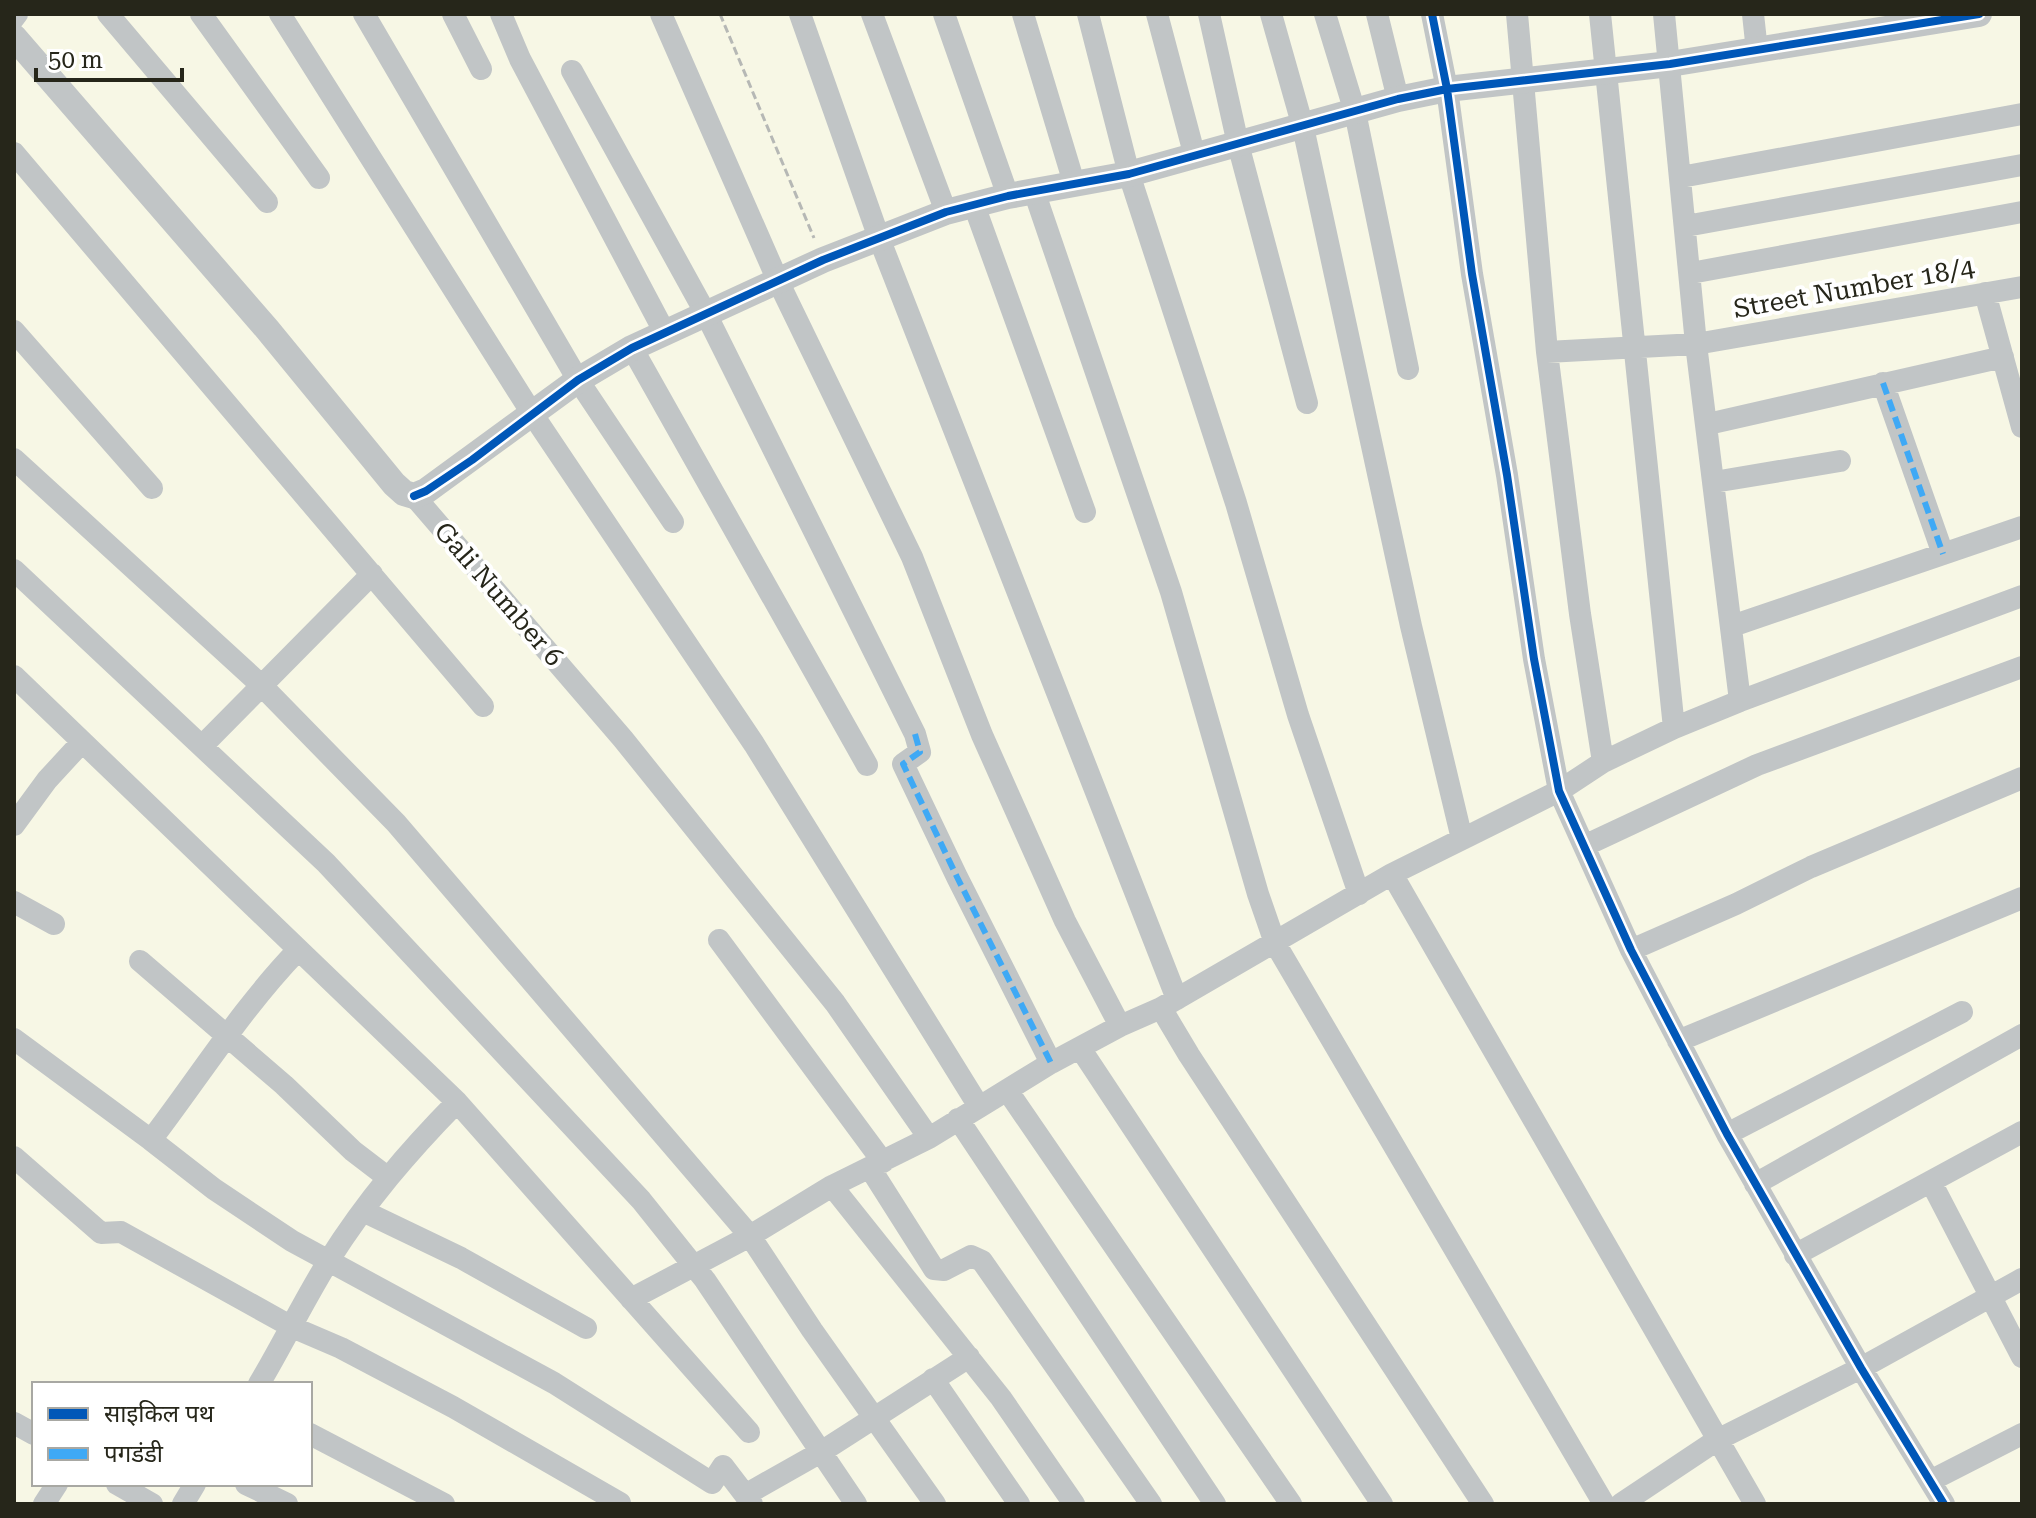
<svg xmlns="http://www.w3.org/2000/svg" width="2036" height="1518" viewBox="0 0 2036 1518" font-family="'Roboto Serif','Noto Sans Devanagari',serif">
  <rect width="100%" height="100%" fill="#f7f7e5"/>
  <g fill="none" stroke-linecap="round" stroke-linejoin="round">
    <path stroke="#b6b8b5" stroke-width="3" stroke-dasharray="8 4" stroke-linecap="butt" d="M 720,14 L 814,238"/>
    <path stroke="#c1c5c6" stroke-width="22" d="M 108,14 L 267,202
      M 201,14 L 319,178
      M 280,14 L 533,415 L 754,744 L 978,1105
      M 364,14 L 578,380 L 673,522
      M 453,14 L 481,69
      M 501,14 L 520,59 L 665,333
      M 661,14 L 778,281 L 912,557 L 982,735 L 1065,921 L 1120,1026
      M 800,14 L 879,238 L 1177,999
      M 872,14 L 946,212
      M 944,14 L 1008,196
      M 1023,14 L 1074,183
      M 1088,14 L 1129,174 L 1236,503 L 1298,715 L 1359,894
      M 1157,14 L 1195,157
      M 1209,14 L 1238,144 L 1307,403
      M 1271,14 L 1303,127 L 1411,626 L 1462,839
      M 1325,14 L 1355,112 L 1408,369
      M 1377,14 L 1398,99
      M 1432,14 L 1447,89 L 1472,274 L 1507,475 L 1534,659 L 1559,791 L 1631,950 L 1727,1134 L 1861,1368 L 1944,1504
      M 1517,14 L 1547,352 L 1580,614 L 1603,762
      M 1600,14 L 1674,728
      M 1664,14 L 1696,344 L 1740,701
      M 1753,14 L 1757,51
      M 14,18 L 17,14
      M 572,71 L 706,314 L 915,734 L 920,752 L 903,764 L 957,877 L 1051,1063
      M 14,153 L 483,706
      M 1681,177 L 2022,114
      M 1034,191 L 1171,592 L 1258,894 L 1275,943 L 1604,1504
      M 974,205 L 1085,512
      M 1686,226 L 2022,165
      M 1691,273 L 2022,212
      M 1985,293 L 2022,427
      M 14,331 L 152,488
      M 632,348 L 867,765
      M 1547,352 L 1696,344 L 2022,287
      M 1883,383 L 1943,554
      M 1708,424 L 2003,357
      M 14,459 L 261,685 L 396,823 L 750,1236 L 812,1330 L 935,1504
      M 1714,482 L 1840,461
      M 414,496 L 623,739 L 835,1003 L 929,1138
      M 14,570 L 326,863 L 641,1200 L 705,1280 L 856,1504
      M 1732,626 L 2022,527
      M 14,676 L 457,1102 L 749,1432
      M 203,745 L 372,574
      M 14,825 L 47,780 L 82,742
      M 1584,846 L 1757,765 L 2022,667
      M 1392,874 L 1755,1504
      M 14,902 L 54,924
      M 719,940 L 883,1162
      M 1631,950 L 1736,904 L 1811,867 L 2022,778
      M 140,961 L 284,1085 L 353,1151 L 387,1177
      M 1161,1008 L 1189,1055 L 1483,1504
      M 14,1039 L 151,1140 C 200,1076 242,1008 298,950
      M 1678,1041 L 2022,898
      M 1080,1048 L 1382,1504
      M 1007,1090 L 1291,1504
      M 958,1119 L 1215,1504
      M 1727,1134 L 1962,1012
      M 151,1140 L 214,1189 L 292,1241 L 554,1383 L 712,1483 L 723,1466 L 752,1504
      M 14,1157 L 101,1233 L 121,1232 L 292,1327 L 341,1348 L 453,1407 L 620,1503
      M 870,1168 L 934,1269 L 944,1270 L 971,1256 L 982,1261 L 1151,1504
      M 1931,1182 L 2022,1357
      M 1755,1184 L 2022,1035
      M 832,1186 L 1001,1398 L 1074,1504
      M 363,1211 L 461,1258 L 586,1328
      M 1795,1255 L 2022,1132
      M 631,1299 L 750,1236 L 832,1186 L 929,1138 L 1051,1063 L 1120,1026 L 1161,1008 L 1392,874 L 1559,791 L 1603,762 L 1674,728 L 1740,701 L 2022,596
      M 933,1379 L 1019,1504
      M 259,1384 C 283,1344 304,1300 329,1260 C 367,1200 407,1153 457,1102
      M 14,1423 L 34,1434
      M 310,1434 L 444,1504
      M 1930,1481 L 2022,1434
      M 117,1484 L 152,1504
      M 246,1484 L 287,1504
      M 745,1495 L 821,1452 L 969,1357
      M 44,1504 L 57,1484
      M 183,1504 L 195,1484
      M 1621,1504 L 1717,1440 L 1861,1368 L 2022,1279"/>
    <path stroke="#c1c5c6" stroke-width="26" d="M 14,37 L 267,329 L 394,484 L 404,493 L 414,496 L 426,491 L 578,380 L 632,348 L 823,260 L 946,212 L 1008,196 L 1129,174 L 1398,99 L 1447,89 L 1670,64 L 1979,14"/>
    <path stroke="#3fa9f5" stroke-width="6" stroke-dasharray="12 6" stroke-linecap="butt" d="M 1883,383 L 1943,554
      M 915,734 L 920,752 L 903,764 L 957,877 L 1051,1063"/>
    <g stroke="#fff" stroke-width="13">
      <path id="cycleway" d="M 1432,14 L 1447,89 L 1472,274 L 1507,475 L 1534,659 L 1559,791 L 1631,950 L 1727,1134 L 1861,1368 L 1944,1504
        M 414,496 L 426,491 L 472,460 L 578,380 L 632,348 L 823,260 L 946,212 L 1008,196 L 1129,174 L 1398,99 L 1447,89 L 1670,64 L 1979,14"/>
    </g>
    <use href="#cycleway" stroke="#0057b8" stroke-width="8"/>
  </g>
  <g text-anchor="middle" stroke-width="8" stroke-linejoin="round" paint-order="stroke">
    <g font-size="26" fill="#26261a" stroke="#fff">
      <text transform="translate(1854 288) rotate(-10)" y="9">Street Number 18/4</text>
      <text transform="translate(499 594) rotate(49)" y="9">Gali Number 6</text>
    </g>
  </g>
  <rect width="2036" height="1518" fill="none" stroke="#26261a" stroke-width="32"/>
  <rect x="32" y="1382" width="280" height="104" fill="#ffffff" stroke="#a8a8a3" stroke-width="2"/>
  <rect x="48" y="1408" width="40" height="12" fill="#0057b8" stroke="#a8a8a3" stroke-width="2"/>
  <text x="104" y="1422" font-size="24" fill="#26261a">साइकिल पथ</text>
  <rect x="48" y="1448" width="40" height="12" fill="#3fa9f5" stroke="#a8a8a3" stroke-width="2"/>
  <text x="104" y="1462" font-size="24" fill="#26261a">पगडंडी</text>
  <path d="M36 68v12h146v-12" fill="none" stroke="#26261a" stroke-width="4"/>
  <text x="48" y="68" font-size="24" fill="#26261a" stroke="#ffffff" stroke-width="6" paint-order="stroke">50 m</text>
</svg>
